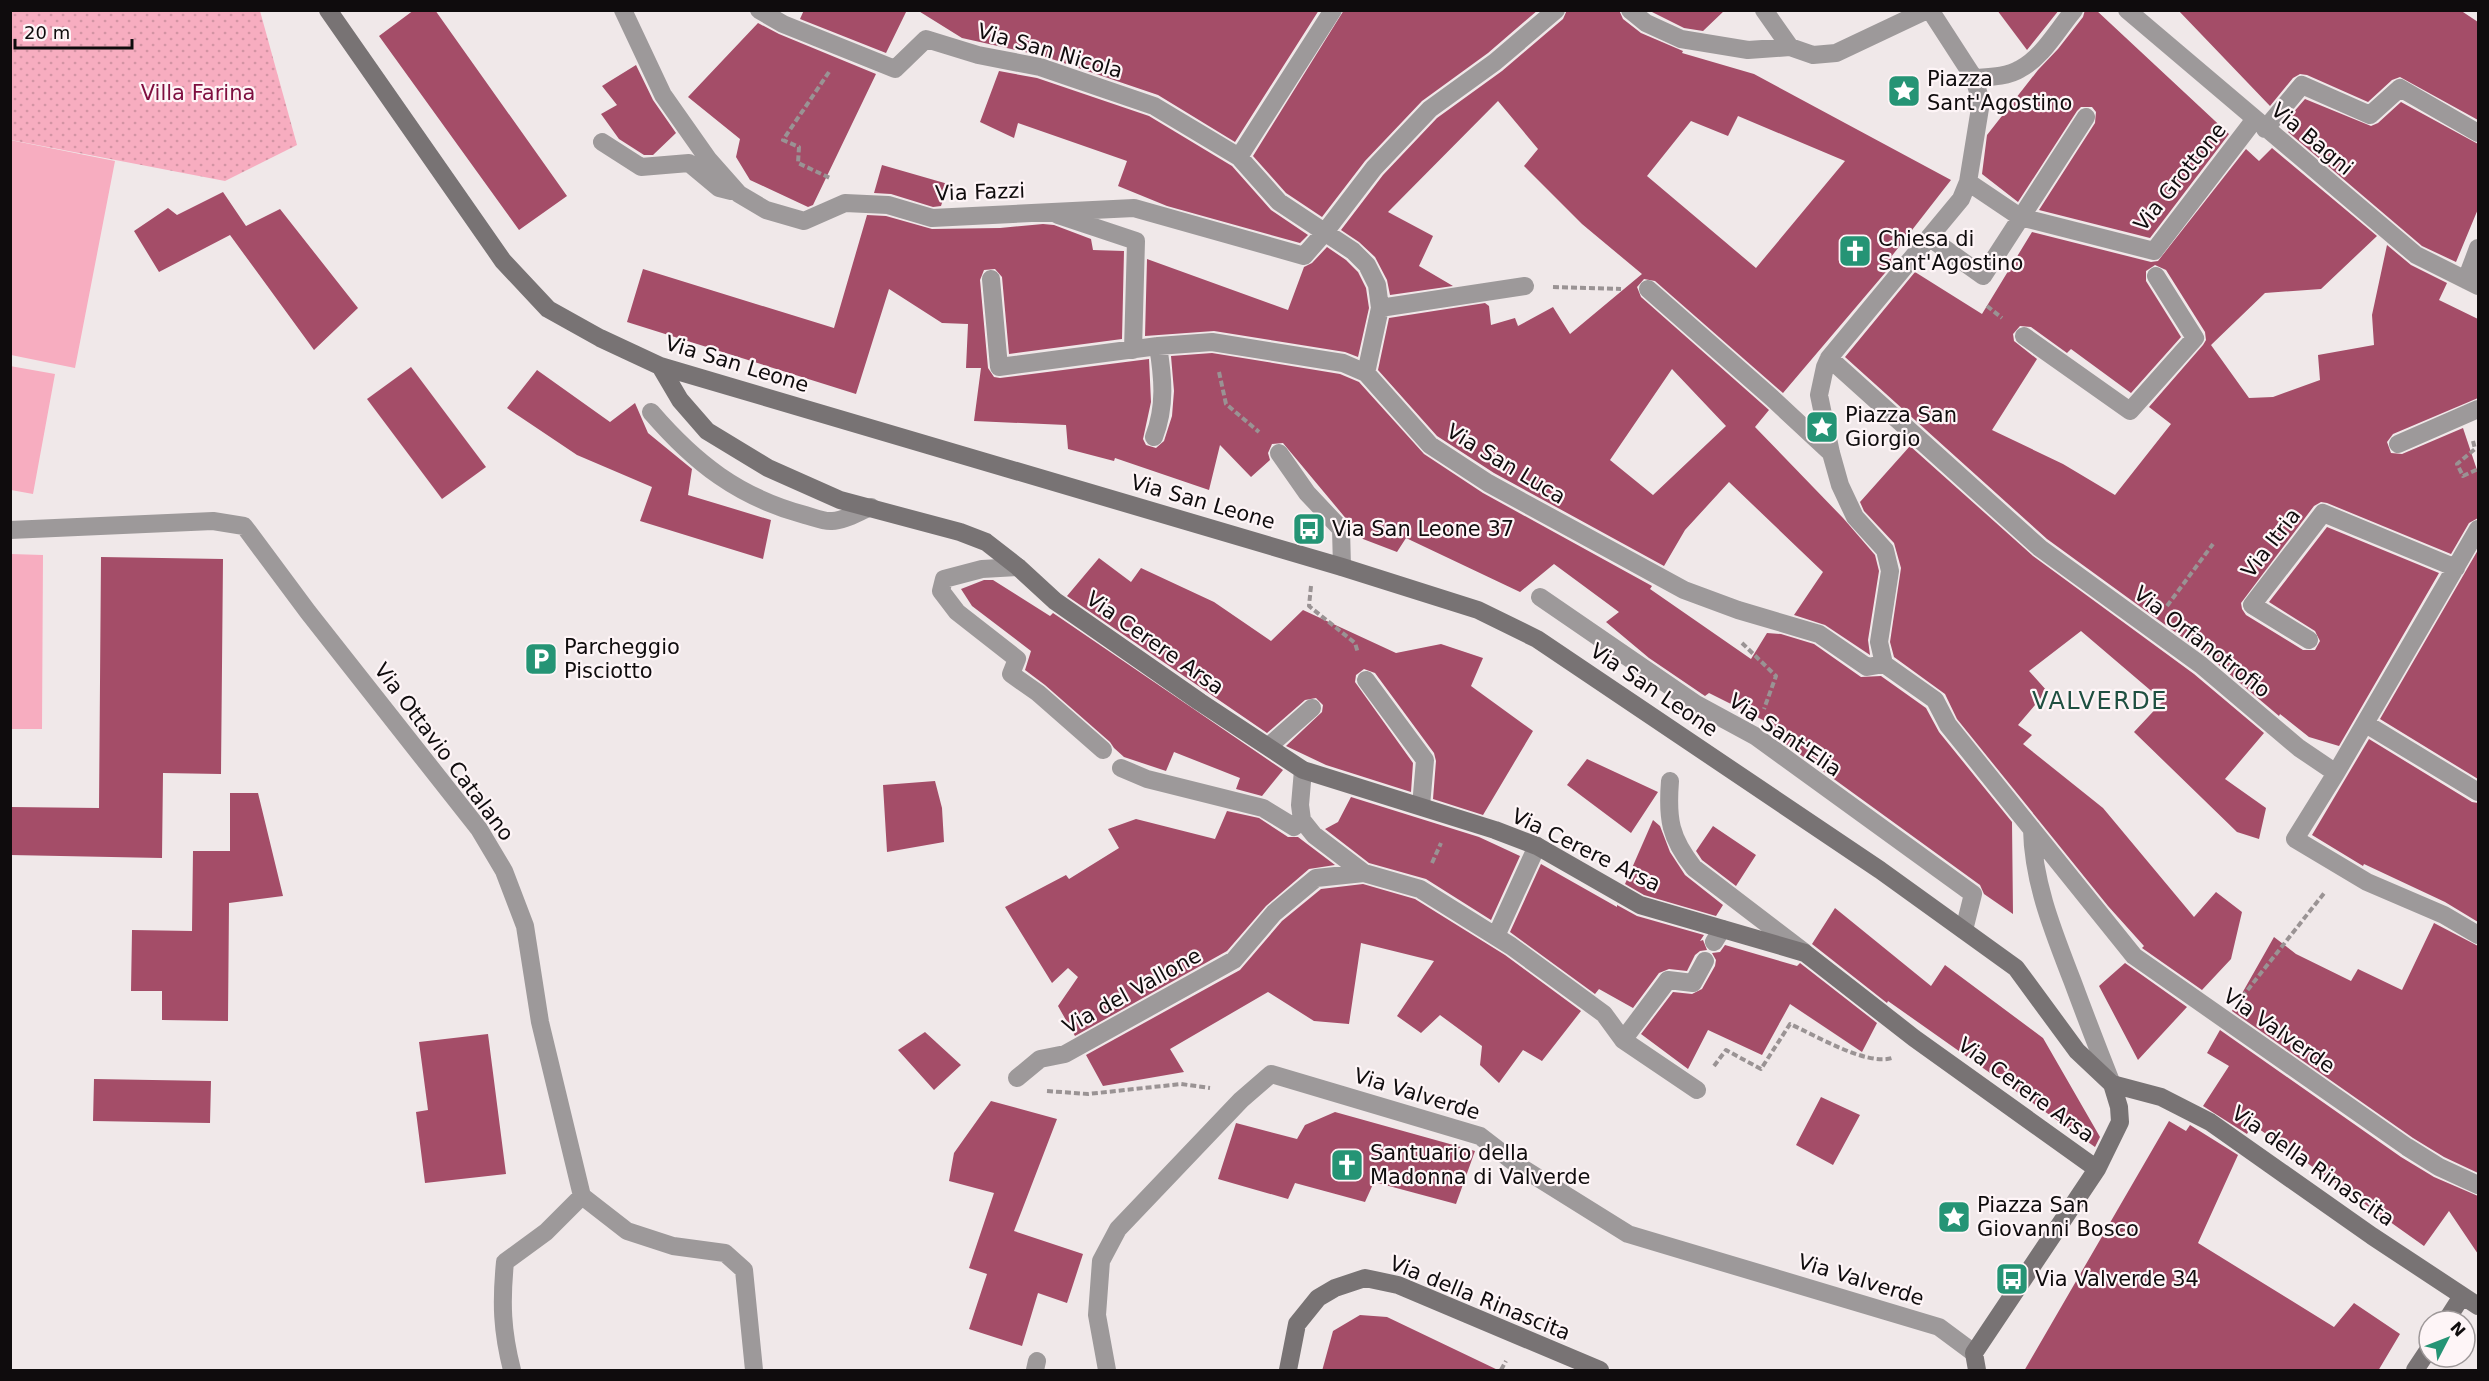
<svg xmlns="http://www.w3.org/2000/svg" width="2489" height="1381" viewBox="0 0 2489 1381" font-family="'DejaVu Sans',sans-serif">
  <defs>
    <pattern id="park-dots" width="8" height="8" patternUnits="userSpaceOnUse" patternTransform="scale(1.5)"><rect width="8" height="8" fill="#f7adc0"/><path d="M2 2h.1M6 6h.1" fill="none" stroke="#d394a4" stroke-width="1.8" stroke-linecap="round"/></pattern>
  </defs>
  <rect width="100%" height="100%" fill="#f0e8e9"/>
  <path fill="#f7adc0" d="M 10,140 L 115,161 L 75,368 L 11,355 Z
    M 10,366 L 55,374 L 33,494 L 11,490 Z
    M 11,554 L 43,555 L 42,729 L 11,729 Z"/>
  <path fill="url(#park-dots)" d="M 10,11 L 260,11 L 297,145 L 225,181 L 11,140 Z"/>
  <path fill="#a44d68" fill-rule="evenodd" d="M 414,10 L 435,10 L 567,196 L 519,230 L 379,36 Z
    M 804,10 L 907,10 L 886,53 L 800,19 Z
    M 917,10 L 1319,10 L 1235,142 L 1158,95 L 1043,56 L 962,38 Z
    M 1344,10 L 1538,10 L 1488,53 L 1422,101 L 1365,161 L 1322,217 L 1286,193 L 1253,156 Z
    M 1567,10 L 1619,10 L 1623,19 L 1641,33 L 1683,51 L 1682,53 L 1754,74 L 1951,180 L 1891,257 L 1896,260 L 1783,393 L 1655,281 L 1644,279 L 1637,287 L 1641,297 L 1769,410 L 1755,427 L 1843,518 L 1875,555 L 1879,571 L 1868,640 L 1870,655 L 1825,625 L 1794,615 L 1823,572 L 1729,482 L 1685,530 L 1664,566 L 1494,473 L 1437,436 L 1378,370 L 1389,318 L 1485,303 L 1489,306 L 1491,325 L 1515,318 L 1518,326 L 1553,307 L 1570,334 L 1642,274 L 1582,224 L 1524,166 L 1538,149 L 1498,101 L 1388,212 L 1433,236 L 1419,266 L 1453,286 L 1390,295 L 1387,280 L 1375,257 L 1359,242 L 1341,230 L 1383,175 L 1437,118 L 1502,71 L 1563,19 ZM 1738,116 L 1845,161 L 1756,268 L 1647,176 L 1691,121 L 1728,136 ZM 1672,369 L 1726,426 L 1653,495 L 1610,460 Z
    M 1648,10 L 1725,10 L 1703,31 L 1684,28 Z
    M 1997,10 L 2059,10 L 2027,50 Z
    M 2085,10 L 2096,10 L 2229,134 L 2150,238 L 2039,210 L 2095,123 L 2096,112 L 2092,107 L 2081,107 L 2077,111 L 2018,202 L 1982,174 L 1987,135 L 2038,70 L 2058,49 L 2083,17 Z
    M 2178,10 L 2460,10 L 2478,22 L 2478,120 L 2400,77 L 2392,80 L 2368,102 L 2307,75 L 2300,74 L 2293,78 L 2270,106 Z
    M 758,23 L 779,34 L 876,74 L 813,205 L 808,207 L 750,180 L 736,157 L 740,139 L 688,97 Z
    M 636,65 L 653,100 L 676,133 L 653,155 L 644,155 L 619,139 L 601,114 L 617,105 L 602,86 Z
    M 999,71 L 1037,78 L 1149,116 L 1232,166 L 1271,210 L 1308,235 L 1300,243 L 1167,206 L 1118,186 L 1127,161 L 1018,123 L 1014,138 L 980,122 Z
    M 2305,99 L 2371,126 L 2378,123 L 2401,102 L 2478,144 L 2478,209 L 2456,262 L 2422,246 L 2288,132 L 2291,128 L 2285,122 Z
    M 2272,148 L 2377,236 L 2321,289 L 2265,293 L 2211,345 L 2249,398 L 2273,397 L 2320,380 L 2318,355 L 2374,345 L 2372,315 L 2387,245 L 2411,265 L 2447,283 L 2439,300 L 2478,319 L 2478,398 L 2393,434 L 2387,442 L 2391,453 L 2402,454 L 2463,428 L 2478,473 L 2478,518 L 2469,523 L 2451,554 L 2327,503 L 2321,502 L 2314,506 L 2241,603 L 2242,609 L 2246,615 L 2303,650 L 2315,650 L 2320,641 L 2315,631 L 2269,602 L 2327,527 L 2439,573 L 2339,746 L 2309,737 L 2280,714 L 2279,716 L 2208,656 L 2047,539 L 1845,357 L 1915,272 L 1982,314 L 2032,232 L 2151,262 L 2158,261 L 2246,149 L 2259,161 ZM 2155,265 L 2166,270 L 2205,332 L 2206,340 L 2203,345 L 2149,407 L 2171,424 L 2115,495 L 2063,464 L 1992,430 L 2037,359 L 2014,341 L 2013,334 L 2020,326 L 2031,327 L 2067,353 L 2071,349 L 2131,393 L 2181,337 L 2146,281 L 2146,271 Z
    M 882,165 L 948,184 L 941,206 L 933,207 L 891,194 L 874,193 Z
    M 223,192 L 246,226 L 280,209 L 358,308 L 314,350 L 230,235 L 159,272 L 134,231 L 168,208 L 177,215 Z
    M 867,215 L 886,216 L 932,229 L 1000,228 L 1043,224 L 1054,225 L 1091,239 L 1093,250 L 1124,251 L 1122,339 L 1009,354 L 1002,277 L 995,269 L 984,270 L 980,280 L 988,368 L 994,377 L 1000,378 L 1149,359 L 1151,402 L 1143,439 L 1146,445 L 1156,448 L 1164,441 L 1172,416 L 1174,391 L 1171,356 L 1212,353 L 1340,374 L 1359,382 L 1424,454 L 1483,493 L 1652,586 L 1650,589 L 1751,659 L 1767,633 L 1781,634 L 1814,644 L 1861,677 L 1881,676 L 1926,708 L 1939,732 L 2012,822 L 2013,914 L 1984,894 L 1980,885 L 1769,732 L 1771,724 L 1709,693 L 1705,696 L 1702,694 L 1649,658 L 1606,622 L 1619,612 L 1554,564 L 1520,592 L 1406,538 L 1397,552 L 1363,539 L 1283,443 L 1272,444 L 1268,453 L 1270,460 L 1251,477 L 1220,445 L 1209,490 L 1115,458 L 1114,461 L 1068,449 L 1066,425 L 974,421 L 981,368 L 966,368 L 968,324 L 942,323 L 889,289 L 856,394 L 627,322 L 643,269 L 834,328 Z
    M 1327,247 L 1346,260 L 1358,272 L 1366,288 L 1369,308 L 1358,357 L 1345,352 L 1214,331 L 1145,336 L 1147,259 L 1288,310 L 1304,267 L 1312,263 Z
    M 411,367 L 486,467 L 442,499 L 367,399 Z
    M 537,370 L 610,422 L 635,403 L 648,433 L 692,469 L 688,495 L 771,520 L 763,559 L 640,521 L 652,487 L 577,455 L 507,408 Z
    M 1910,446 L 2033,556 L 2194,674 L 2264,733 L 2225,779 L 2266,808 L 2259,839 L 2237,832 L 2134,732 L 2163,701 L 2081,631 L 2029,671 L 2047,691 L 2018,725 L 2032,735 L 2023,744 L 2103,808 L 2194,917 L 2216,892 L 2242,912 L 2231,959 L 2202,990 L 2142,948 L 2144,946 L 2108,906 L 1957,719 L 1945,694 L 1894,657 L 1890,642 L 1901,568 L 1894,543 L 1864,511 L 1860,502 Z
    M 2478,550 L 2478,779 L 2380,719 Z
    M 101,557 L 223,559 L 221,774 L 163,773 L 162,858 L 10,855 L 10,807 L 99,808 Z
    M 1099,558 L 1131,582 L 1141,568 L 1214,602 L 1271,641 L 1303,610 L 1396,653 L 1441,644 L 1483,658 L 1471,686 L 1533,731 L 1483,815 L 1433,799 L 1436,761 L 1434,753 L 1375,673 L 1364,669 L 1356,675 L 1355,682 L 1413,763 L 1411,792 L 1326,765 L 1286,746 L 1322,712 L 1323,705 L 1316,698 L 1305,700 L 1267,733 L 1067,596 Z
    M 984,580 L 993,580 L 1050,616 L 1053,613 L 1283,770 L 1262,796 L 1236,789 L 1240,778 L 1174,752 L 1166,771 L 1124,757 L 1114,748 L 1110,742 L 1045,685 L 1025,670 L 1031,651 L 972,606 L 961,589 Z
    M 2369,739 L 2472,802 L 2478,803 L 2478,922 L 2445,902 L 2364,864 L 2363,866 L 2312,835 Z
    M 1587,759 L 1658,792 L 1631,833 L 1567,785 Z
    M 935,781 L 942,808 L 944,842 L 887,852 L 883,785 Z
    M 230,793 L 258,793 L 283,896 L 229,903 L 228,1021 L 162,1020 L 162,991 L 131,991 L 132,930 L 192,931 L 193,851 L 230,851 Z
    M 1351,797 L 1479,837 L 1520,856 L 1491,920 L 1426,879 L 1369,863 L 1325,829 L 1338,822 Z
    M 1227,811 L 1259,818 L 1288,837 L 1298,837 L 1335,865 L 1309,869 L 1266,906 L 1227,951 L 1075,1036 L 1058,1006 L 1078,977 L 1068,968 L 1052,983 L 1005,907 L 1066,875 L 1069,879 L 1119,848 L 1108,829 L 1136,819 L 1215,839 Z
    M 1653,820 L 1660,826 L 1670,852 L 1685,875 L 1723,905 L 1716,916 L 1644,895 L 1625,884 Z
    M 1713,826 L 1756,855 L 1736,886 L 1702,860 L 1696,851 Z
    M 1541,864 L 1617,907 L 1617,905 L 1637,916 L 1704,935 L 1700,941 L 1703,940 L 1707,950 L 1700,951 L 1695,955 L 1687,971 L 1669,969 L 1659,973 L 1633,1008 L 1599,989 L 1595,994 L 1510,932 Z
    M 1363,884 L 1415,899 L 1505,955 L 1581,1011 L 1542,1061 L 1523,1050 L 1499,1083 L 1480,1065 L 1482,1046 L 1440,1015 L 1421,1033 L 1397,1016 L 1434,961 L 1361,943 L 1349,1024 L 1314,1021 L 1268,992 L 1170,1049 L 1184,1072 L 1103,1086 L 1086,1055 L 1240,970 L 1282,921 L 1321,889 Z
    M 1835,908 L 1931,986 L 1945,965 L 2043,1038 L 2100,1137 L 2095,1147 L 1888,1001 L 1887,1003 L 1812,944 Z
    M 2434,923 L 2478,946 L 2478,1173 L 2444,1157 L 2413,1138 L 2232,1011 L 2274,937 L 2296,954 L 2351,981 L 2358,969 L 2402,990 Z
    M 1725,945 L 1797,966 L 1800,963 L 1877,1023 L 1862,1052 L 1790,1004 L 1762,1055 L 1708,1030 L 1688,1069 L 1641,1034 L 1673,992 L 1692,994 L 1702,989 L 1715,966 L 1716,960 L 1712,953 L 1720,952 Z
    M 2125,963 L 2187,1007 L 2138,1060 L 2099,986 Z
    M 2220,1030 L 2401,1157 L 2434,1177 L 2478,1196 L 2478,1254 L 2449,1211 L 2424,1246 L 2252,1124 L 2247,1134 L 2203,1106 L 2229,1066 L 2207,1053 Z
    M 925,1032 L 961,1065 L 934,1090 L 898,1050 Z
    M 488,1034 L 506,1174 L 425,1183 L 416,1112 L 428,1110 L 419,1042 Z
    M 94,1079 L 211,1081 L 210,1123 L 93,1121 Z
    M 1821,1097 L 1860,1115 L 1833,1165 L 1796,1145 Z
    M 991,1101 L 1057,1119 L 1014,1231 L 1083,1254 L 1067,1303 L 1038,1293 L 1022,1346 L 969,1329 L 987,1274 L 969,1268 L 994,1193 L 949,1181 L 954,1153 Z
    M 1335,1112 L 1475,1151 L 1456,1204 L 1374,1182 L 1365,1202 L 1295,1183 L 1288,1199 L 1218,1179 L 1236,1123 L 1297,1139 L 1305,1125 Z
    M 2169,1121 L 2186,1131 L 2190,1125 L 2238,1155 L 2198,1243 L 2334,1327 L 2354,1303 L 2400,1334 L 2378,1371 L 2024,1371 Z
    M 1360,1315 L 1387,1317 L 1500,1371 L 1322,1371 L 1333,1331 Z"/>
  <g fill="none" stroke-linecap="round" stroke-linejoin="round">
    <path stroke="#9a9394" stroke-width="4" stroke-dasharray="6 3" stroke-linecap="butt" d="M 829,72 L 783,140 L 799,147 L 798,163 L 830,178
      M 1553,287 L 1621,289
      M 1987,306 L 2002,318
      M 1219,372 L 1226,404 L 1259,432
      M 2473,441 L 2475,449 L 2457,464 L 2463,476 L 2478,469
      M 1311,586 L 1309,606 L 1355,643 L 1358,653
      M 2167,606 L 2213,544
      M 1742,643 L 1776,676 L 1764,709
      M 1432,863 L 1441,843
      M 2242,997 L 2325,892
      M 1714,1066 L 1726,1050 L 1761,1069 L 1790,1024 C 1815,1035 1866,1066 1892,1058
      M 1047,1091 L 1088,1094 L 1181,1084 L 1210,1088
      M 1501,1370 L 1506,1361"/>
    <path stroke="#9d999a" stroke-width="18" d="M 623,10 L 663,95 L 708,159 L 739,194 L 766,210 L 804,221 L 845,203 L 888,205 L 932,218 L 1134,208 L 1304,256 L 1325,232 L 1374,168 L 1430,109 L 1495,62 L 1556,10
      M 759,10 L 783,24 L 895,69 L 926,39 L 978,55 L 1040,67 L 1154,106 L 1239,157 L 1279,202 L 1353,251 L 1367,265 L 1377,285 L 1380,308 L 1366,373
      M 1630,10 L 1646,23 L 1681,39 L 1748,50 L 1790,47 L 1813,55 L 1836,53 L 1927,10
      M 1764,10 L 1790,47
      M 1930,10 L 1974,78 L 1981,102 L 1968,182 L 1961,199 L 1829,358 L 1825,367 L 1819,395 L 1831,453 L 1840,485 L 1855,517 L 1885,550 L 1890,571 L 1879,642 L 1884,664 L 1935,700 L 1948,725 L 2134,956 L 2407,1147 L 2439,1167 L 2478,1185
      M 2127,10 L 2416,255 L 2478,286
      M 1974,78 C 1989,77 2007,77 2020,69 C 2042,58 2058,29 2074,10
      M 2265,129 L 2302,85 L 2370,115 L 2400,88 L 2478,133
      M 602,142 L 641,167 L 689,163 L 719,188 L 731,191
      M 1239,157 L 1333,10
      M 1968,182 L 2020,217 L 2154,251 L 2255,119
      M 1058,215 L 1136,241 L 1133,350
      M 1930,238 L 1983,276 L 2086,117
      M 991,279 L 999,367 L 1158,346 L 1212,342 L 1343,363 L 1366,373 L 1430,445 L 1488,483 L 1684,590 L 1738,610 L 1819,634 L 1867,667 L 1884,664
      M 2466,280 L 2478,248
      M 1648,289 L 1772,398 L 1831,453
      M 1380,308 L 1525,286
      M 2024,336 L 2130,411 L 2195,338 L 2156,276
      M 1829,358 L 2040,548 L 2201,665 L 2299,748 L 2336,773 L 2478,529
      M 651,412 C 695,463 738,497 805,515 C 813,517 824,522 832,521 C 844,521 860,511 871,507
      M 1154,437 C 1166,406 1163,377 1158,346
      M 2398,444 L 2478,409
      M 1279,453 L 1307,493 L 1341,529 L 1342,567
      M 10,530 L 213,521 L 244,526 L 308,612 L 479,829 L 504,871 L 525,926 L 540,1022 L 582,1196 L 627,1231 L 673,1246 L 725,1253 L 744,1270 L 754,1370
      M 1018,567 L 982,569 L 944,579 L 941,591 L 957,612 L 1017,659 L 1011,674 L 1038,693 L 1103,750
      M 1540,597 L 1696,704 L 1755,736 L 1973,894 L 1964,930
      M 2309,640 L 2252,605 L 2323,513 L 2456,568
      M 1366,680 L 1425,760 L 1421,806
      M 2366,724 L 2478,792
      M 1269,746 L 1312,708
      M 1121,768 L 1147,779 L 1263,808 L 1294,827 L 1302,820
      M 1303,770 L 1300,805 L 1302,820 L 1314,835 L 1364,873 L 1420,889 L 1511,946 L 1604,1014 L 1623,1040 L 1697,1090
      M 2336,773 L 2295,839 L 2367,882 L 2444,915 L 2478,935
      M 1670,781 C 1667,819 1670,838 1694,868 L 1804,952
      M 2032,829 C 2033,882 2053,931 2072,980 C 2085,1015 2098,1049 2112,1084
      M 1496,936 L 1537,846
      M 1714,942 L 1722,929
      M 1623,1040 L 1668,980 L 1693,983 L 1705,961
      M 1017,1078 L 1040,1059 L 1065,1054 L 1234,960 L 1274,913 L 1316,878 L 1364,873
      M 512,1370 C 502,1331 501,1303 505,1262 L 546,1232 L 582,1196
      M 1035,1370 L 1037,1361
      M 1107,1370 L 1097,1315 L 1101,1261 L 1118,1229 L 1241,1100 L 1271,1074 L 1480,1136 L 1519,1166 L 1628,1234 L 1939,1327 L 1974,1353"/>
    <path stroke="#787374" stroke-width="18" d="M 328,10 L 503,261 L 548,309 L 600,338 L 660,366 L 1342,567 L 1478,610 L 1537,639 L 1880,870 L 2016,968 L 2077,1051 L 2112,1084 L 2161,1097 L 2210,1122 L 2372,1236 L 2478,1306
      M 660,366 L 680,400 L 707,431 L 768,468 L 840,500 L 960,532 L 986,542 L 1018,567 L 1055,601 L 1200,702 L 1303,770 L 1495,830 L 1537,846 L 1640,905 L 1805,953 L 1914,1038 L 2097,1169
      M 2446,1321 L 2462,1296
      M 1288,1370 L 1297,1324 L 1318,1298 L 1335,1288 L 1365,1278 L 1398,1285 L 1600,1370
      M 1977,1370 L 1974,1353 L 2097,1169 L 2120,1122 L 2119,1107 L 2112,1084
      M 2415,1370 L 2429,1349"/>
  </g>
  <defs>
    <g id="sight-square" transform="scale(1.725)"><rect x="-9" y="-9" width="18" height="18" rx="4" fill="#259475" stroke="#fef5f7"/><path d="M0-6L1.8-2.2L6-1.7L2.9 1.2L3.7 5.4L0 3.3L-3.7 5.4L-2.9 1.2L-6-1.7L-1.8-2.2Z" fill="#fff"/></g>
    <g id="church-square" transform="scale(1.725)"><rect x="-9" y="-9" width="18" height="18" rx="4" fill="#259475" stroke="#fef5f7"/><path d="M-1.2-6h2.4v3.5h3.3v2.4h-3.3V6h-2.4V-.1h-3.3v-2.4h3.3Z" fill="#fff"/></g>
    <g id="bus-square" transform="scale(1.725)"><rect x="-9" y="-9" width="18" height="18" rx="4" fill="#259475" stroke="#fef5f7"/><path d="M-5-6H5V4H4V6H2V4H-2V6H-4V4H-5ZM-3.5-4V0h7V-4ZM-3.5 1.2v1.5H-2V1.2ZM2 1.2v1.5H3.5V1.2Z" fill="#fff"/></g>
    <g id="parking-square" transform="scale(1.725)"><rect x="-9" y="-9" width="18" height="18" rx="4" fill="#259475" stroke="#fef5f7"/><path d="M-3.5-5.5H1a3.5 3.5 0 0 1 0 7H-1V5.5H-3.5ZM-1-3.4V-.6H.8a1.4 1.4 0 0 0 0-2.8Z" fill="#fff"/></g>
  </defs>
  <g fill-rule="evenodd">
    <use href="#sight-square" x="1904" y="91"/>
    <use href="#church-square" x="1855" y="251"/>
    <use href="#sight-square" x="1822" y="427"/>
    <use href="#bus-square" x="1309" y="529"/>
    <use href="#parking-square" x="541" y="659"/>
    <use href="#church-square" x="1347" y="1165"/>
    <use href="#sight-square" x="1954" y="1217"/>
    <use href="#bus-square" x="2012" y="1279"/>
  </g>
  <g text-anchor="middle" stroke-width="4.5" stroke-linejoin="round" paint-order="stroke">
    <g font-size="21" fill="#0f0c0d" stroke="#fef5f7">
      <text transform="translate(1050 51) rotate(16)" y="7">Via San Nicola</text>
      <text transform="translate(2312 139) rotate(40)" y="7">Via Bagni</text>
      <text transform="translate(2180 177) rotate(-51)" y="7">Via Grottone</text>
      <text transform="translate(980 192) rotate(-2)" y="7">Via Fazzi</text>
      <text transform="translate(737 364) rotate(17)" y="7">Via San Leone</text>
      <text transform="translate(1506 464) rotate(31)" y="7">Via San Luca</text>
      <text transform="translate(1203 502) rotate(16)" y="7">Via San Leone</text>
      <text transform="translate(2271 543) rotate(-52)" y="7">Via Itria</text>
      <text transform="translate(2202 642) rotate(38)" y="7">Via Orfanotrofio</text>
      <text transform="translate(1155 643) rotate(35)" y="7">Via Cerere Arsa</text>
      <text transform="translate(1654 690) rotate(34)" y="7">Via San Leone</text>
      <text transform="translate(1785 735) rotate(34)" y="7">Via Sant'Elia</text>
      <text transform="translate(444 752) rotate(53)" y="7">Via Ottavio Catalano</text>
      <text transform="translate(1586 850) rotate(26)" y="7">Via Cerere Arsa</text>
      <text transform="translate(1132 991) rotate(-29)" y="7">Via del Vallone</text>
      <text transform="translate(2279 1031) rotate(35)" y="7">Via Valverde</text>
      <text transform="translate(2026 1090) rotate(36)" y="7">Via Cerere Arsa</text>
      <text transform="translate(1417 1094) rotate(17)" y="7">Via Valverde</text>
      <text transform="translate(2313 1166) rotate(35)" y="7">Via della Rinascita</text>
      <text transform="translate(1861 1280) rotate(17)" y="7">Via Valverde</text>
      <text transform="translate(1480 1298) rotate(22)" y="7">Via della Rinascita</text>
    </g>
    <g font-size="21" fill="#0f0c0d" stroke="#fef5f7" text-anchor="start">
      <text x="1927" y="86">Piazza<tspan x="1927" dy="24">Sant'Agostino</tspan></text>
      <text x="1878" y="246">Chiesa di<tspan x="1878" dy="24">Sant'Agostino</tspan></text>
      <text x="1845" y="422">Piazza San<tspan x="1845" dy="24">Giorgio</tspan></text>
      <text x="1332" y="536">Via San Leone 37</text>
      <text x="564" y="654">Parcheggio<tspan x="564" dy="24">Pisciotto</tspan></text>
      <text x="1370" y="1160">Santuario della<tspan x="1370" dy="24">Madonna di Valverde</tspan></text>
      <text x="1977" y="1212">Piazza San<tspan x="1977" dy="24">Giovanni Bosco</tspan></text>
      <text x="2035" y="1286">Via Valverde 34</text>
    </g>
    <g font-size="21" fill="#7e0e3f" stroke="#fef5f7">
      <text x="198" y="100">Villa Farina</text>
    </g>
    <g font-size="24" letter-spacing="1.5" fill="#1f5041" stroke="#fef5f7">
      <text x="2100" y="709">VALVERDE</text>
    </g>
  </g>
  <rect width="2489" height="1381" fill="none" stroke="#0f0c0d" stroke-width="24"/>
  <g transform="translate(2447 1339) rotate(48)"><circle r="28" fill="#fef5f7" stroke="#9e9899" stroke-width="1.5"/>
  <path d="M0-4.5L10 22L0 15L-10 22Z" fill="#259475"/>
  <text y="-9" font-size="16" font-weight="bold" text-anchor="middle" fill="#0f0c0d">N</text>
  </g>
  <path d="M15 39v9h117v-9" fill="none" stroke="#0f0c0d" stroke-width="3"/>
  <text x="24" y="39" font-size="18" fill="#0f0c0d" stroke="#fef5f7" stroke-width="4.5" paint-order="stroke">20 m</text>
</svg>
